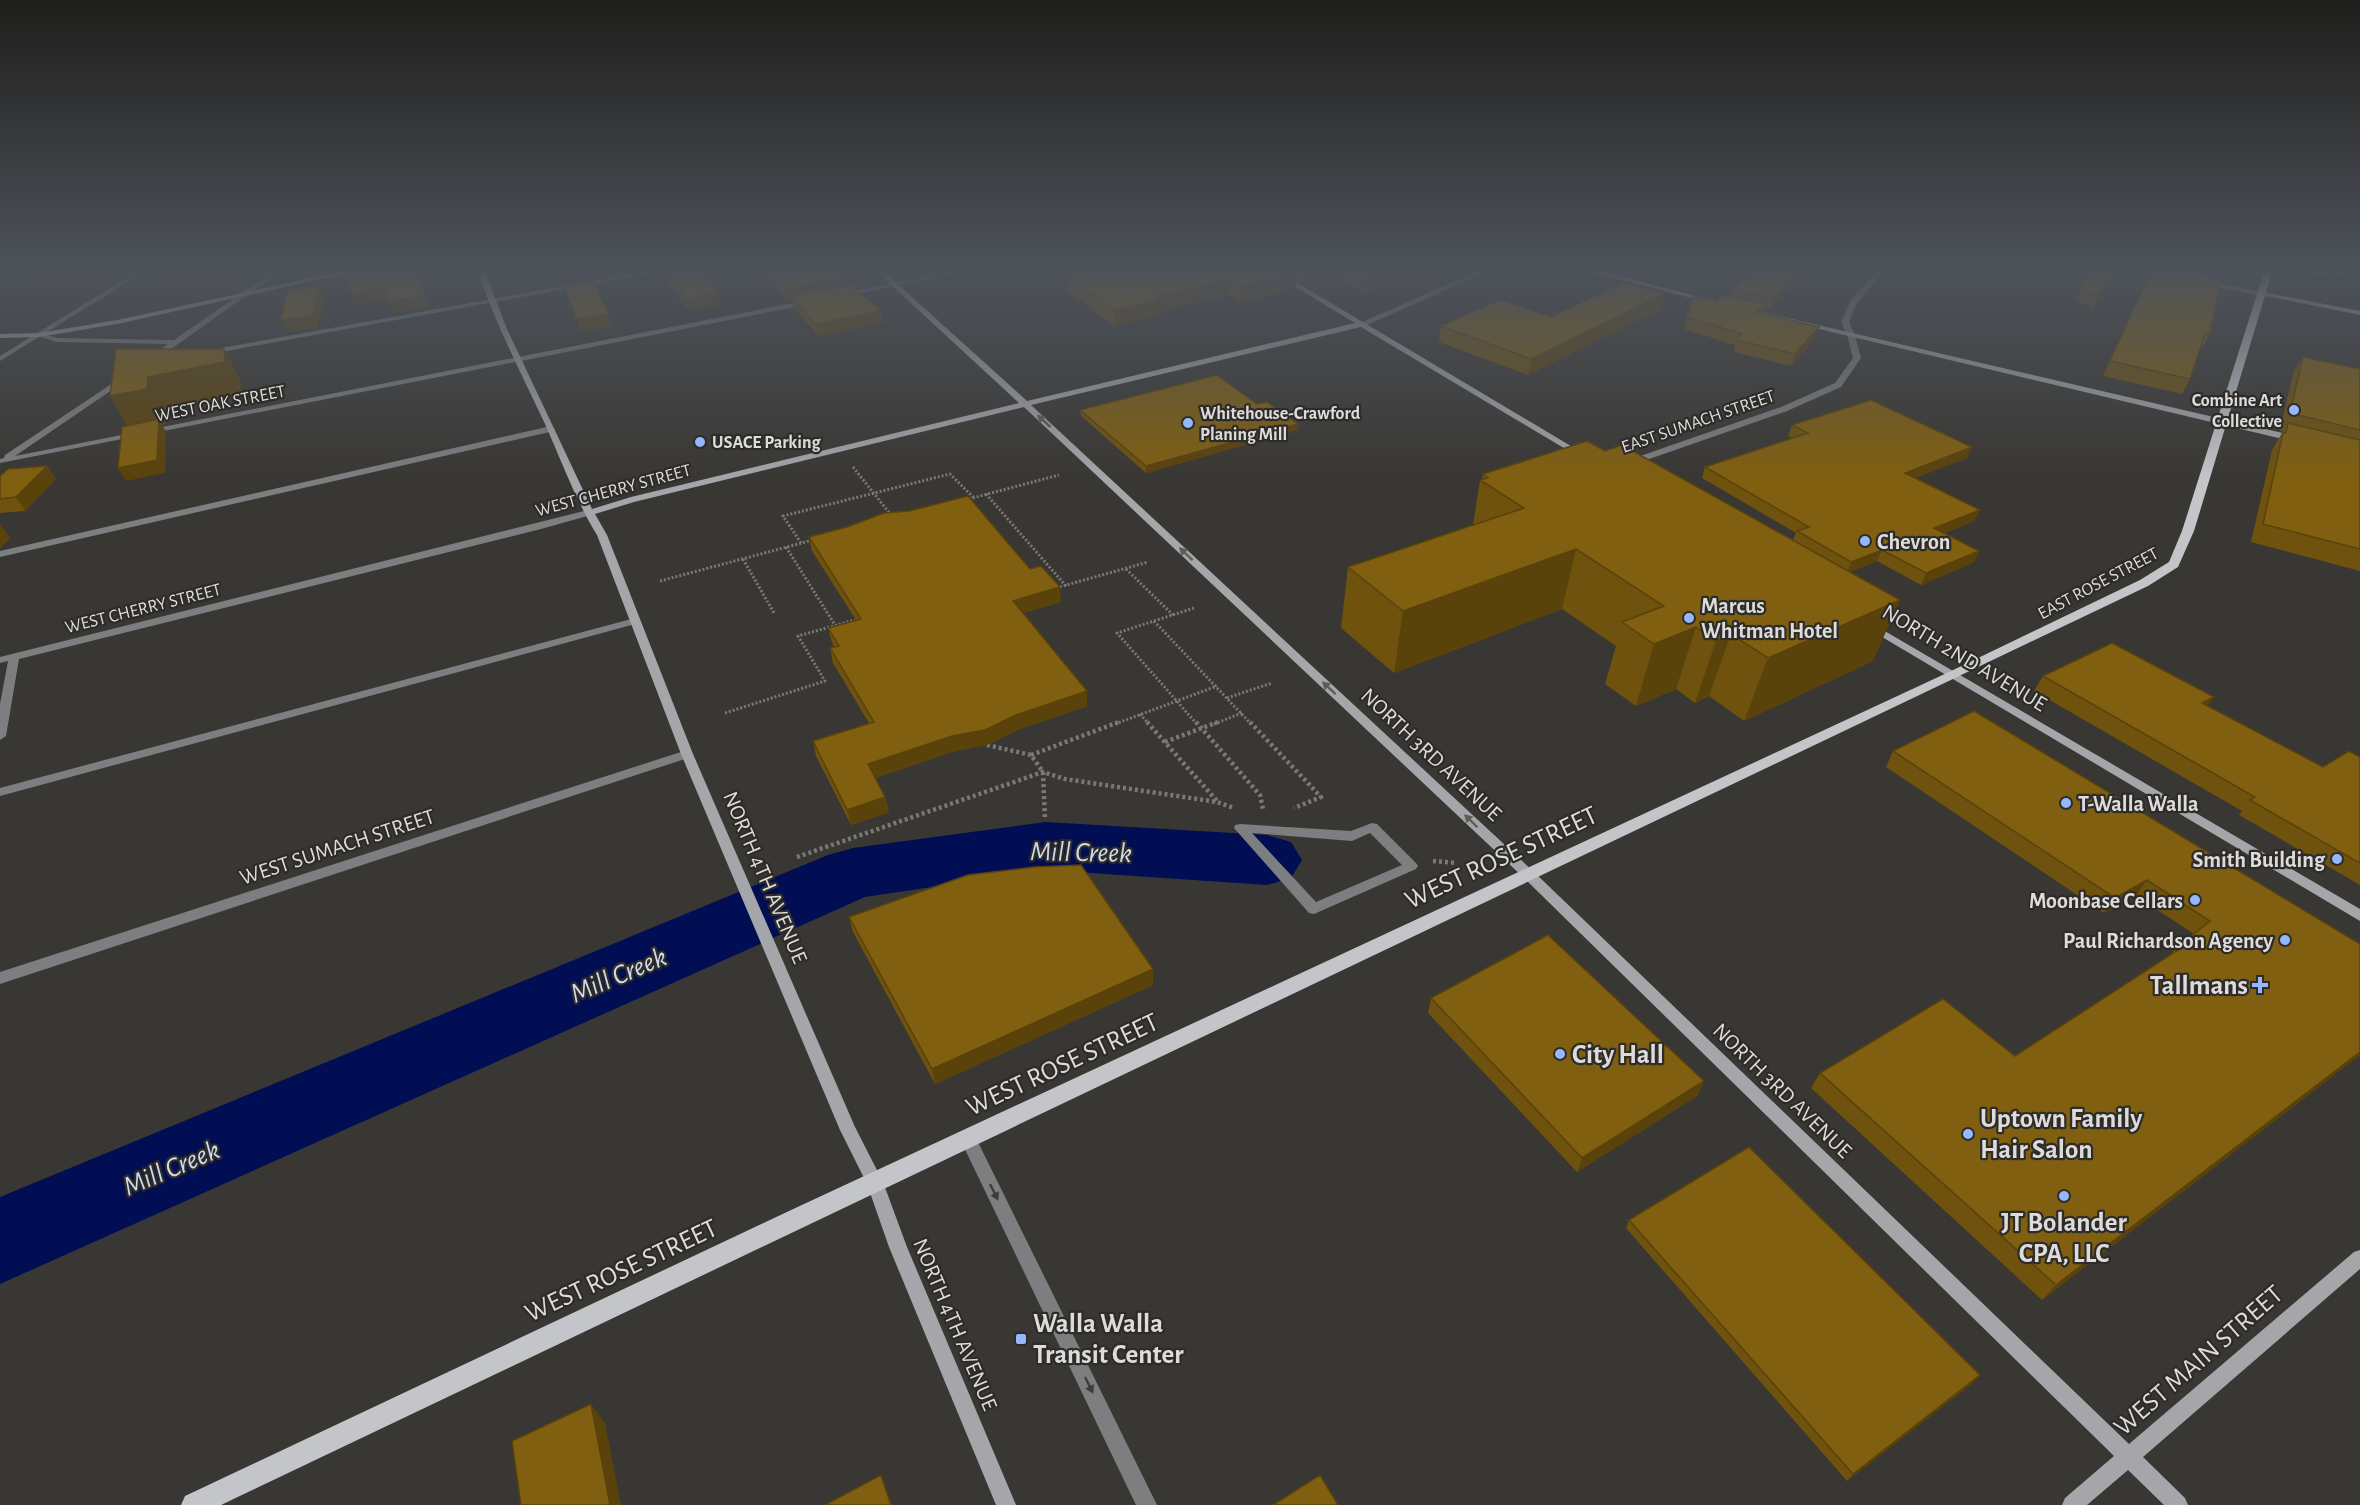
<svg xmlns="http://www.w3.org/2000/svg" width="2360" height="1505" viewBox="0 0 2360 1505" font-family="'Alegreya Sans',sans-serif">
  <rect width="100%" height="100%" fill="#393733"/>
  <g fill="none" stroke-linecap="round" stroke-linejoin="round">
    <path fill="#010e53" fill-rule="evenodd" d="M 1046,822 L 1267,835 L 1291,842 L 1302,860 L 1291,878 L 1267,885 L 1046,870 L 865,897 L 0,1284 L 0,1197 L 828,855 L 853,848 Z"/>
    <path stroke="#7b7976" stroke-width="3" stroke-dasharray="2 2" stroke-linecap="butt" d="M 853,467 L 891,515
      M 986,494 L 1066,586
      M 965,500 L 1059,475
      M 801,543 L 783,516 L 950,474 L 973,497
      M 786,547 L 835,625
      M 743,559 L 774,613
      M 1126,569 L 1173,615
      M 660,581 L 813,540
      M 1056,588 L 1148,562
      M 1194,608 L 1117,633 L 1197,724
      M 1154,621 L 1251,724
      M 1227,698 L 1272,683
      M 725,713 L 825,681 L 798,636 L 855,620
      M 1140,714 L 1149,724
      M 1115,724 L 1217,686
      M 1214,724 L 1242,713"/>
    <path stroke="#7b7976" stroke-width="4.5" stroke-dasharray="3 3" stroke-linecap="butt" d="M 1147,722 L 1217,801
      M 1196,722 L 1260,795 L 1263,809
      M 1250,722 L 1321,797 L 1294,808
      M 1165,742 L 1218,722
      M 987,745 L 1031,755 L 1043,772 L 1045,820
      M 1031,755 L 1119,722
      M 797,857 L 1043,772 L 1065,779 L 1217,802 L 1234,808
      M 1433,861 L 1456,863"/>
    <path fill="#7d7e80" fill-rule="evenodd" d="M 141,269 L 149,269 L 0,361 L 0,356 Z
      M 658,269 L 675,269 L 210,354 L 206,352 L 210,350 Z
      M 551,426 L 555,429 L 554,431 L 0,557 L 0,551 Z
      M 635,618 L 639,619 L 640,621 L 639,623 L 0,796 L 0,788 Z
      M 968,1132 L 974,1134 L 1157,1505 L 1136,1505 L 960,1139 L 962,1134 Z"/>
    <path fill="#7d7e80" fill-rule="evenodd" d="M 276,269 L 284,269 L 157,359 L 150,357 L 168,344 L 57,342 L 35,335 L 39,333 L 57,338 L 174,340 Z
      M 961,269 L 976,269 L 846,296 L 842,294 Z
      M 1482,269 L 1492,269 L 1365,326 L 1358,324 Z
      M 1879,269 L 1886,269 L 1857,303 L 1849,322 L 1855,335 L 1861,358 L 1841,387 L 1787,411 L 1632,465 L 1626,465 L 1626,461 L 1781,407 L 1835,383 L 1853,358 L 1847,335 L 1841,322 L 1851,300 Z
      M 2133,269 L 2147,269 L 2167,275 L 2164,277 Z
      M 2205,281 L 2263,292 L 2267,294 L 2263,296 L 2203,284 L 2202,283 Z
      M 808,300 L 812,302 L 811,304 L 0,463 L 0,459 L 4,458 L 5,455 L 125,375 L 129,377 L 128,379 L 15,456 Z
      M 588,510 L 593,513 L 591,515 L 541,529 L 19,659 L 6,736 L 0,740 L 0,704 L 8,661 L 0,663 L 0,657 Z
      M 687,750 L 693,754 L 691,757 L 0,984 L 0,972 Z
      M 1372,823 L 1377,824 L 1416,863 L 1418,866 L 1416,869 L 1314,914 L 1309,913 L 1234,828 L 1235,825 L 1240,824 L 1351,831 ZM 1252,833 L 1352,841 L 1370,833 L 1402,865 L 1316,902 Z"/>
    <path fill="#a5a6a9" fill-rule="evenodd" d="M 353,269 L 367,269 L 117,324 L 39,337 L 0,338 L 0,334 L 39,333 L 117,320 Z
      M 477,269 L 484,269 L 507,329 L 592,509 L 631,497 L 1019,403 L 874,269 L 881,269 L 1027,401 L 1355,323 L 1266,269 L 1274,269 L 1586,455 L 1579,457 L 1361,327 L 1031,405 L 1534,872 L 2129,1444 L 2354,1252 L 2360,1250 L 2360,1269 L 2143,1457 L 2185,1498 L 2188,1505 L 2164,1505 L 2128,1470 L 2087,1505 L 2062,1505 L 2065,1498 L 2114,1456 L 1524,878 L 1024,407 L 634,502 L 595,514 L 607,535 L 693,754 L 855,1127 L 883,1182 L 907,1247 L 1016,1505 L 996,1505 L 889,1247 L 867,1184 L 840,1130 L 681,754 L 597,535 C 576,501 562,462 545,424 C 521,373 495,323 477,269 Z
      M 1578,269 L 1591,269 L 1735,306 L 1731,308 Z
      M 2263,292 L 2360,311 L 2360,315 L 2261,295 L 2259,294 Z
      M 1745,308 L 2295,436 L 2299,439 L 2295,442 L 1748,312 L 1745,312 Z
      M 1871,623 L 2360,909 L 2360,921 L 1867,628 L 1866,626 Z"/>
    <path fill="#c3c5c9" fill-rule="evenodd" d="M 2265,269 L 2273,269 L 2194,531 L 2178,567 L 2148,586 L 221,1505 L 181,1505 L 185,1496 L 789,1211 L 1949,672 L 2140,580 L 2169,562 L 2182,531 Z"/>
    <path stroke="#918f8c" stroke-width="3" stroke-dasharray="8 4" stroke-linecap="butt" d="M 2239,269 L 2360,275"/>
  </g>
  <path fill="#6e520e" d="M 39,269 L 119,269 L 110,275 L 42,275 Z
    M 166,269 L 243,269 L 235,275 L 169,275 Z
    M 760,269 L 836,269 L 844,278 L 846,285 L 881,311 L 883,323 L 819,336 L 794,308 L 792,300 L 788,301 Z
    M 1088,269 L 1441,269 L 1412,281 L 1363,292 L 1340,279 L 1308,286 L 1295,279 L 1295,289 L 1240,302 L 1229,295 L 1162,311 L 1162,315 L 1115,326 L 1066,290 L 1065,274 Z
    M 1757,269 L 1812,269 L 1769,309 L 1765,308 L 1763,314 L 1815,338 L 1791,366 L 1734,352 L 1735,345 L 1684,329 L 1693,297 L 1715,302 L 1731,296 L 1733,289 Z
    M 2088,269 L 2113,269 L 2093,308 L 2076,300 Z
    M 2152,269 L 2210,333 L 2202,348 L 2200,348 L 2190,379 L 2182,394 L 2103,376 Z
    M 667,275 L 718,292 L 721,304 L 689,310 L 670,287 Z
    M 564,287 L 608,314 L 612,326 L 581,331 Z
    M 1664,294 L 1660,310 L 1528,375 L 1439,342 L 1441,326 L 1551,317 Z
    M 2303,357 L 2360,369 L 2360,571 L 2251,542 L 2272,450 L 2283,431 L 2280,431 L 2293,373 Z
    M 1257,404 L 1298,430 L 1146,473 L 1081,416 L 1080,410 Z
    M 1792,425 L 1972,447 L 1967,458 L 1915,478 L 1980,510 L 1974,521 L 1945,533 L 1979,551 L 1974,562 L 1921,585 L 1877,561 L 1850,572 L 1873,661 L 1744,721 L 1709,696 L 1695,703 L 1676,689 L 1636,706 L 1605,684 L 1616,646 L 1562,609 L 1394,673 L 1341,628 L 1348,567 L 1473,525 L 1480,480 L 1482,480 L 1483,474 L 1605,451 L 1793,540 L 1796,533 L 1702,478 L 1705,467 L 1793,438 L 1788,436 Z
    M 47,466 L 56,479 L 25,511 L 0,513 L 0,476 Z
    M 809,537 L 1030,569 L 1061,602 L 1023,613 L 1087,691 L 1087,706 L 1017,730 L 987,745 L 955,751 L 875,778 L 885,797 L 889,812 L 851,825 L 816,756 L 813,741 L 869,723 L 833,663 L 830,648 L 834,647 L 832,642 L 828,628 L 856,620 L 812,551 Z
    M 2043,676 L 2208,706 L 2323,767 L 2360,757 L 2360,885 L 2239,815 L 2242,811 L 2034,691 Z
    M 1974,711 L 2360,1055 L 2042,1300 L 1811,1088 L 1820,1073 L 2015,1056 L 2170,955 L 2175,949 L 2194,934 L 2136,896 L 2104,913 L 1886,767 L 1893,751 Z
    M 849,917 L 1153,969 L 1153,985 L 935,1084 L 853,932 Z
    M 1431,998 L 1704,1081 L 1697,1096 L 1577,1172 L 1428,1013 Z
    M 1629,1220 L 1974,1382 L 1847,1481 L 1626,1228 Z"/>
  <path fill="#5a420b" d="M 107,269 L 119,269 L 110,275 Z
    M 233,269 L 243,269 L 235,275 Z
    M 416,269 L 430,306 L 393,313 L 388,302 Z
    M 1315,269 L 1341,269 L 1340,279 L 1308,286 L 1309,271 Z
    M 1398,269 L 1441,269 L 1412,281 L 1363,292 L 1364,277 Z
    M 1804,269 L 1812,269 L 1769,309 L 1773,298 Z
    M 1296,274 L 1295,289 L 1240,302 L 1240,286 Z
    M 844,278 L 846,289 L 791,296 L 792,300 L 788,301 L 786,290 Z
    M 1230,280 L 1229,295 L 1162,311 L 1162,315 L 1115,326 L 1114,310 L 1157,296 Z
    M 320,286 L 326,297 L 317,328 L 287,332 L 281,320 Z
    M 383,288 L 387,299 L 356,305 L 351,293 Z
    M 718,292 L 721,304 L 689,310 L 686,299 Z
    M 1664,294 L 1660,310 L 1528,375 L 1531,359 Z
    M 1766,304 L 1762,316 L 1757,312 Z
    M 881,311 L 883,323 L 819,336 L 816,324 Z
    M 608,314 L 612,326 L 581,331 L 577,319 Z
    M 1819,327 L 1815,338 L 1791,366 L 1795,354 Z
    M 224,349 L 241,382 L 242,396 L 167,411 L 166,424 L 162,425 L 166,432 L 165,473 L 126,481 L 118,468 L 130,431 L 110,396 L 148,377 Z
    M 1298,424 L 1298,430 L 1146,473 L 1146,466 Z
    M 1972,447 L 1967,458 L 1900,484 L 1905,473 Z
    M 47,466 L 56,479 L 25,511 L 16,497 Z
    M 1980,510 L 1974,521 L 1929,539 L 1934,528 Z
    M 0,524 L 10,538 L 0,548 Z
    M 1576,549 L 1562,609 L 1394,673 L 1403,611 Z
    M 1882,550 L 1877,561 L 1847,573 L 1851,562 Z
    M 1979,551 L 1974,562 L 1921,585 L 1926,573 Z
    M 1060,587 L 1061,602 L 1015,615 L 1013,601 Z
    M 1900,600 L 1873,661 L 1744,721 L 1768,658 Z
    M 1696,627 L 1676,689 L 1636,706 L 1654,644 Z
    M 1731,634 L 1709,696 L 1695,703 L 1716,641 Z
    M 1087,691 L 1087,706 L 1017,730 L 987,745 L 955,751 L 871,779 L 868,764 Z
    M 2214,697 L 2204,711 L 2202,703 Z
    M 885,797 L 889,812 L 851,825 L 847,810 Z
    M 2147,880 L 2136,896 L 2104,913 L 2115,898 Z
    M 1153,969 L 1153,985 L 935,1084 L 932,1069 Z
    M 2360,1052 L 2360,1055 L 2042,1300 L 2056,1285 Z
    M 1704,1081 L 1697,1096 L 1577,1172 L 1582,1158 Z
    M 1980,1375 L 1974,1382 L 1847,1481 L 1853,1474 Z
    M 591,1404 L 605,1423 L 621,1505 L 610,1505 Z"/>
  <path fill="#805f10" stroke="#5a420b" stroke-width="1.5" d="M 345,269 L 416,269 L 425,295 L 388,302 L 383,288 L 351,293 Z
    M 699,269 L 718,292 L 686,299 L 667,275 Z
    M 768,269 L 836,269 L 844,278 L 786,290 Z
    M 1088,269 L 1288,269 L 1296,274 L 1240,286 L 1230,280 L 1157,296 L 1162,299 L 1114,310 L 1065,274 Z
    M 1351,269 L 1398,269 L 1364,277 Z
    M 1757,269 L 1804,269 L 1773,298 L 1733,289 Z
    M 2089,269 L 2113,269 L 2098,297 L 2081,290 Z
    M 2152,269 L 2172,269 L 2221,279 L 2210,333 L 2205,333 L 2190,379 L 2110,361 Z
    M 594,282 L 608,314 L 577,319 L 564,287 Z
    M 1625,282 L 1664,294 L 1531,359 L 1441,326 L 1500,300 L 1551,317 Z
    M 851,284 L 881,311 L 816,324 L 791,296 Z
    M 320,286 L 312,316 L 281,320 L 287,291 Z
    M 1725,295 L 1766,304 L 1757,312 L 1819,327 L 1795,354 L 1737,340 L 1742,334 L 1687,317 L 1693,297 L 1715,302 Z
    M 116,349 L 224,349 L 225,362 L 148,377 L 147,389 L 110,396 Z
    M 2303,357 L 2360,369 L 2360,430 L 2290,413 Z
    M 1217,375 L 1257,404 L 1267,402 L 1298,424 L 1146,466 L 1080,410 Z
    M 1871,400 L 1972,447 L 1905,473 L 1980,510 L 1934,528 L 1979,551 L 1926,573 L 1882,550 L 1851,562 L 1797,531 L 1809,527 L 1705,467 L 1808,433 L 1792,425 Z
    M 159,419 L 157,460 L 118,468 L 122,427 Z
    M 2288,423 L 2360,440 L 2360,549 L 2263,524 L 2283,433 L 2286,433 Z
    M 1587,441 L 1605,451 L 1622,445 L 1900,600 L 1768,658 L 1731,634 L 1716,641 L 1696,627 L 1654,644 L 1622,622 L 1664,606 L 1576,549 L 1403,611 L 1348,567 L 1524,508 L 1480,480 L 1488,478 L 1483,474 Z
    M 47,466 L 16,497 L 0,499 L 0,476 L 8,469 Z
    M 968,496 L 1030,569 L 1041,566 L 1060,587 L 1013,601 L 1087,691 L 1016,715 L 985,730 L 952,736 L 868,764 L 885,797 L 847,810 L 813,741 L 874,722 L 830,648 L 839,646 L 828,628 L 861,619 L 809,537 L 847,527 L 884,513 L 909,511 Z
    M 2112,643 L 2214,697 L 2202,703 L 2323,767 L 2349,751 L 2360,757 L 2360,863 L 2250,800 L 2255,797 L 2043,676 Z
    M 1974,711 L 2360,944 L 2360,1052 L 2056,1285 L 1820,1073 L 1943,999 L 2015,1056 L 2178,950 L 2175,949 L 2210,921 L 2147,880 L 2115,898 L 1893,751 Z
    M 1081,865 L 1153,969 L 932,1069 L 849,917 L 968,875 L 1034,867 Z
    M 1548,935 L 1704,1081 L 1582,1158 L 1431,998 Z
    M 1749,1147 L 1980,1375 L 1853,1474 L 1629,1220 Z
    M 591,1404 L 610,1505 L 521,1505 L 512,1441 Z
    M 881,1475 L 891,1505 L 825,1505 Z
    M 1320,1475 L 1338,1505 L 1273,1505 Z"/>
  <defs><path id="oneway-solid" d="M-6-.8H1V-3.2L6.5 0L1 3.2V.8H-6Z" transform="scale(1.5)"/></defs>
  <g fill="#5e5d5c">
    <use href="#oneway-solid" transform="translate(1044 421) rotate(-138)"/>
    <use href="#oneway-solid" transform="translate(1186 554) rotate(-137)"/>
    <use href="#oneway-solid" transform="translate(1329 688) rotate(-137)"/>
    <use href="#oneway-solid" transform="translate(1471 821) rotate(-136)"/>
  </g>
  <g fill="#3e3c3a">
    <use href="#oneway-solid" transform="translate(994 1192) rotate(64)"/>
    <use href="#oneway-solid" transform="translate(1089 1385) rotate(64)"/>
  </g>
  <linearGradient id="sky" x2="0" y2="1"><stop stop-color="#1f1e1c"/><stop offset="0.56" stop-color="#4e535b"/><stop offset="1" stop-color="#4e535b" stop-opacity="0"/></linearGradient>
  <rect width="2360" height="480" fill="url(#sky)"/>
  <g fill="#95b7fd" stroke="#2e2c29" stroke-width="2">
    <circle cx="2294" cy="410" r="6"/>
    <circle cx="1188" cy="423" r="6"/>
    <circle cx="700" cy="442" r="6"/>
    <circle cx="1865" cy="541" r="6"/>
    <circle cx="1689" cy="618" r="6"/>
    <circle cx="2066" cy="803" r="6"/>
    <circle cx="2337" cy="859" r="6"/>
    <circle cx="2195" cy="900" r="6"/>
    <circle cx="2285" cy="940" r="6"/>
    <path d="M2257 976h6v6h6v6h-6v6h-6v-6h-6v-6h6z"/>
    <circle cx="1560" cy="1054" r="6"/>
    <circle cx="1968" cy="1134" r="6"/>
    <circle cx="2064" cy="1196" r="6"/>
    <rect x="1015" y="1333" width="12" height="12" rx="3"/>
  </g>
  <g text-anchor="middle" stroke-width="4.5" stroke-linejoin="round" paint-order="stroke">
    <g font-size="18" font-weight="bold" fill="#dedcda" stroke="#2e2c29" text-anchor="start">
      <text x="2282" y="406" text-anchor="end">Combine Art<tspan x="2282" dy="21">Collective</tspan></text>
      <text x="1200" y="419">Whitehouse-Crawford<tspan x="1200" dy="21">Planing Mill</tspan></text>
      <text x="712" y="448">USACE Parking</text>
    </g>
    <g font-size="18" fill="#dedcda" stroke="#2e2c29">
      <text transform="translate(220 403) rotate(-11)" y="6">WEST OAK STREET</text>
      <text transform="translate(1698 421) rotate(-19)" y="6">EAST SUMACH STREET</text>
      <text transform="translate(613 490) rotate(-15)" y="6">WEST CHERRY STREET</text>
      <text transform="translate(2098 583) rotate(-28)" y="6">EAST ROSE STREET</text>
      <text transform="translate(143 608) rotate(-14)" y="6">WEST CHERRY STREET</text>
    </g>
    <g font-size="22" font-weight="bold" fill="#dedcda" stroke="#2e2c29" text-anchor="start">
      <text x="1877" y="549">Chevron</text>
      <text x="1701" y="613">Marcus<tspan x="1701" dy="25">Whitman Hotel</tspan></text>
      <text x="2078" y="811">T-Walla Walla</text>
      <text x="2325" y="867" text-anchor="end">Smith Building</text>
      <text x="2183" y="908" text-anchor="end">Moonbase Cellars</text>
      <text x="2273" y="948" text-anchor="end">Paul Richardson Agency</text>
    </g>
    <g font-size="22" fill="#dedcda" stroke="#2e2c29">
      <text transform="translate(1965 657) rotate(31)" y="8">NORTH 2ND AVENUE</text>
      <text transform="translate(1432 754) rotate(43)" y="8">NORTH 3RD AVENUE</text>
      <text transform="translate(337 846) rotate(-18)" y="8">WEST SUMACH STREET</text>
      <text transform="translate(766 877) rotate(67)" y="8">NORTH 4TH AVENUE</text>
      <text transform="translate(1783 1090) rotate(44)" y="8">NORTH 3RD AVENUE</text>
      <text transform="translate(956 1324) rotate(67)" y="8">NORTH 4TH AVENUE</text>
    </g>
    <g font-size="27" fill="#dedcda" stroke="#2e2c29">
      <text transform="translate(1501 857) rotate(-25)" y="9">WEST ROSE STREET</text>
      <text transform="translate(1062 1064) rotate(-25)" y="9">WEST ROSE STREET</text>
      <text transform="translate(621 1270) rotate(-25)" y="9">WEST ROSE STREET</text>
      <text transform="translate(2198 1360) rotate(-41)" y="9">WEST MAIN STREET</text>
    </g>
    <g font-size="27" font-weight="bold" fill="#dedcda" stroke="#2e2c29" text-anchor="start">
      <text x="2248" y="994" text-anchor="end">Tallmans</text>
      <text x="1572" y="1063">City Hall</text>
      <text x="1980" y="1127">Uptown Family<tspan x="1980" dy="31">Hair Salon</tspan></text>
      <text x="2064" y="1231" text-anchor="middle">JT Bolander<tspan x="2064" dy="31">CPA, LLC</tspan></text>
      <text x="1033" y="1332">Walla Walla<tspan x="1033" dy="31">Transit Center</tspan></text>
    </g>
    <g font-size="28" font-style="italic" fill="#cfdaee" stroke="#2e2c29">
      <text transform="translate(1081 851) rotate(1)" y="10">Mill Creek</text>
      <text transform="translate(618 974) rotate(-23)" y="10">Mill Creek</text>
      <text transform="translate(171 1167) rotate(-23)" y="10">Mill Creek</text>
    </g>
  </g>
</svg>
